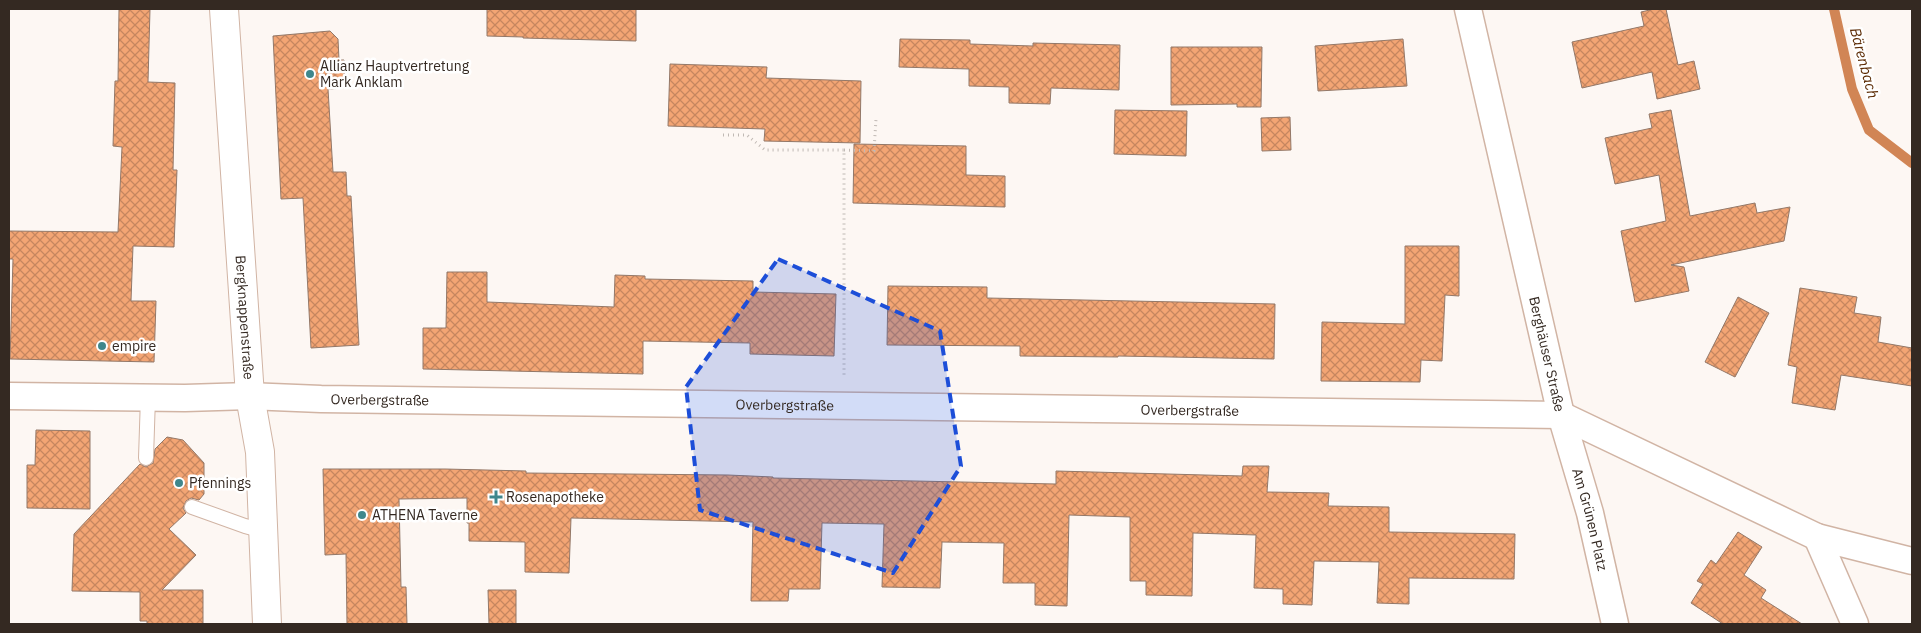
<svg xmlns="http://www.w3.org/2000/svg" width="1921" height="633" viewBox="0 0 1921 633" font-family="'IBM Plex Sans',sans-serif">
  <defs>
    <pattern id="building-cross-hatch" width="8" height="8" patternUnits="userSpaceOnUse" patternTransform="scale(1.25)"><rect width="8" height="8" fill="#f3a574"/><path d="M0 0l8 8M0 8l8-8" fill="none" stroke="#c6865f"/></pattern>
  </defs>
  <rect width="100%" height="100%" fill="#fdf7f3"/>
  <g fill="none" stroke-linecap="round" stroke-linejoin="round">
    <path stroke="#d18555" stroke-width="10" d="M 1834,9 L 1852,89 L 1869,130 L 1912,163"/>
  </g>
  <path fill="url(#building-cross-hatch)" stroke="#937868" d="M 119,9 L 150,9 L 148,82 L 175,83 L 173,170 L 177,170 L 174,247 L 133,246 L 131,301 L 156,301 L 154,362 L 10,359 L 13,259 L 9,259 L 9,231 L 118,232 L 122,147 L 113,146 L 115,81 L 118,81 Z
    M 487,9 L 636,9 L 636,41 L 523,38 L 523,37 L 487,36 Z
    M 1654,9 L 1666,9 L 1678,65 L 1694,61 L 1700,89 L 1657,99 L 1652,72 L 1582,88 L 1572,42 L 1644,26 L 1641,12 Z
    M 330,31 L 338,39 L 339,60 L 344,60 L 345,88 L 328,89 L 333,172 L 346,172 L 347,196 L 351,196 L 359,345 L 311,348 L 303,198 L 281,199 L 273,36 Z
    M 900,39 L 970,40 L 970,44 L 1033,46 L 1033,43 L 1120,45 L 1119,90 L 1051,88 L 1050,104 L 1009,103 L 1009,87 L 969,86 L 969,69 L 899,67 Z
    M 1403,39 L 1407,86 L 1318,91 L 1315,46 Z
    M 1171,47 L 1262,47 L 1261,107 L 1237,107 L 1237,104 L 1171,105 Z
    M 670,64 L 767,67 L 766,78 L 861,81 L 860,143 L 764,141 L 765,129 L 668,126 Z
    M 1115,110 L 1187,111 L 1186,156 L 1114,154 Z
    M 1671,110 L 1690,216 L 1755,203 L 1757,213 L 1790,207 L 1784,241 L 1671,265 L 1684,267 L 1689,291 L 1635,302 L 1621,231 L 1666,221 L 1659,175 L 1615,184 L 1605,138 L 1652,128 L 1649,114 Z
    M 1290,117 L 1291,150 L 1262,151 L 1261,118 Z
    M 854,144 L 966,146 L 966,175 L 1005,176 L 1005,207 L 853,203 Z
    M 1405,246 L 1459,246 L 1459,296 L 1445,295 L 1442,361 L 1421,360 L 1420,382 L 1321,381 L 1322,322 L 1405,324 Z
    M 447,272 L 487,272 L 487,302 L 614,307 L 615,275 L 645,276 L 645,279 L 753,281 L 753,292 L 836,294 L 834,356 L 750,354 L 750,343 L 643,341 L 643,374 L 423,369 L 423,328 L 446,328 Z
    M 888,286 L 987,287 L 987,298 L 1275,304 L 1274,359 L 1118,356 L 1118,357 L 1020,356 L 1020,346 L 887,345 Z
    M 1800,288 L 1857,297 L 1854,313 L 1881,317 L 1878,342 L 1912,348 L 1912,386 L 1841,375 L 1835,410 L 1792,403 L 1797,367 L 1788,365 Z
    M 1738,297 L 1769,313 L 1735,377 L 1705,362 Z
    M 36,430 L 90,431 L 90,509 L 27,508 L 27,465 L 35,465 Z
    M 167,437 L 183,440 L 204,463 L 204,494 L 199,500 L 191,498 L 186,501 L 183,508 L 186,513 L 169,529 L 196,555 L 162,590 L 203,590 L 203,624 L 147,624 L 147,621 L 140,621 L 140,592 L 72,591 L 74,534 L 140,464 L 146,467 L 153,463 L 155,449 Z
    M 1243,466 L 1269,466 L 1267,492 L 1329,493 L 1328,506 L 1389,507 L 1389,532 L 1515,534 L 1514,579 L 1409,578 L 1409,604 L 1377,603 L 1379,562 L 1314,561 L 1312,605 L 1283,604 L 1283,589 L 1254,588 L 1256,535 L 1193,533 L 1192,596 L 1146,595 L 1146,581 L 1130,581 L 1130,517 L 1069,515 L 1067,606 L 1035,605 L 1035,583 L 1003,583 L 1004,543 L 942,542 L 940,588 L 882,587 L 884,524 L 822,523 L 820,589 L 789,589 L 788,601 L 751,601 L 753,522 L 571,518 L 569,573 L 525,572 L 525,542 L 469,541 L 469,523 L 467,523 L 467,498 L 399,499 L 401,587 L 406,587 L 407,624 L 347,624 L 346,554 L 325,555 L 323,469 L 445,469 L 526,471 L 526,473 L 728,475 L 773,477 L 773,478 L 1056,484 L 1056,471 L 1242,476 Z
    M 1738,532 L 1762,547 L 1744,575 L 1766,590 L 1761,598 L 1802,624 L 1723,624 L 1691,603 L 1703,584 L 1697,581 L 1711,560 L 1716,564 Z
    M 488,590 L 516,590 L 516,624 L 489,624 Z"/>
  <g fill="none" stroke-linecap="round" stroke-linejoin="round">
    <g stroke="#d1b4a4" stroke-width="16">
      <path id="lane" d="M 146,458 L 148,397
        M 192,507 L 245,526 L 263,531"/>
    </g>
    <g stroke="#d1b4a4" stroke-width="29">
      <g id="street">
        <path id="s1" d="M 1468,9 L 1561,415 L 1590,513 L 1615,624"/>
        <path id="s2" d="M 9,396 L 185,398 L 250,396 L 321,399 L 1561,415 L 1817,537 L 1912,561"/>
        <path d="M 1817,537 L 1855,624"/>
      </g>
    </g>
    <g stroke="#d1b4a4" stroke-width="30">
      <g id="secondary">
        <path id="s3" d="M 224,9 L 250,396 L 260,452 L 267,624"/>
      </g>
    </g>
    <path stroke="#c0b9b4" stroke-width="3" stroke-dasharray="1 4" stroke-linecap="butt" d="M 723,135 L 747,135 L 765,150 L 844,150 L 844,378
      M 844,150 L 874,151 L 876,119"/>
    <use href="#lane" stroke="#fff" stroke-width="14"/>
    <use href="#street" stroke="#fff" stroke-width="26"/>
    <use href="#secondary" stroke="#fff" stroke-width="28"/>
  </g>
  <path fill="#1d4ed8" fill-opacity="0.2" stroke="#1d4ed8" stroke-width="4" stroke-dasharray="10 6" stroke-linejoin="round" d="M 778,259 L 940,331 L 961,466 L 893,573 L 700,510 L 686,387 Z"/>
  <g fill="#3f878c" stroke="#fff" stroke-width="2">
    <circle cx="310" cy="74" r="5"/>
    <circle cx="102" cy="346" r="5"/>
    <circle cx="179" cy="483" r="5"/>
    <path d="M493.5 489.5h5v5h5v5h-5v5h-5v-5h-5v-5h5z"/>
    <circle cx="362" cy="515" r="5"/>
  </g>
  <g text-anchor="middle" stroke-width="5" stroke-linejoin="round" paint-order="stroke">
    <g font-size="14" fill="#342922" stroke="#fff" text-anchor="start">
      <text x="320" y="71">Allianz Hauptvertretung<tspan x="320" dy="16">Mark Anklam</tspan></text>
      <text x="112" y="351">empire</text>
      <text x="189" y="488">Pfennings</text>
      <text x="506" y="502">Rosenapotheke</text>
      <text x="372" y="520">ATHENA Taverne</text>
    </g>
    <g font-size="14" fill="#342922" stroke="#fff">
      <text dy="5" stroke="none"><textPath href="#s3" startOffset="309">Bergknappenstraße</textPath></text>
      <text dy="5" stroke="none"><textPath href="#s1" startOffset="354">Berghäuser Straße</textPath></text>
      <text dy="5" stroke="none"><textPath href="#s2" startOffset="371">Overbergstraße</textPath></text>
      <text dy="5" stroke="none"><textPath href="#s2" startOffset="776">Overbergstraße</textPath></text>
      <text dy="5" stroke="none"><textPath href="#s2" startOffset="1181">Overbergstraße</textPath></text>
      <text dy="5" stroke="none"><textPath href="#s1" startOffset="525">Am Grünen Platz</textPath></text>
    </g>
    <g font-size="15" font-style="italic" fill="#5d2c05" stroke="#fff">
      <text transform="translate(1864 63) rotate(75)" y="5">Bärenbach</text>
    </g>
  </g>
  <rect width="1921" height="633" fill="none" stroke="#342922" stroke-width="20"/>
</svg>
